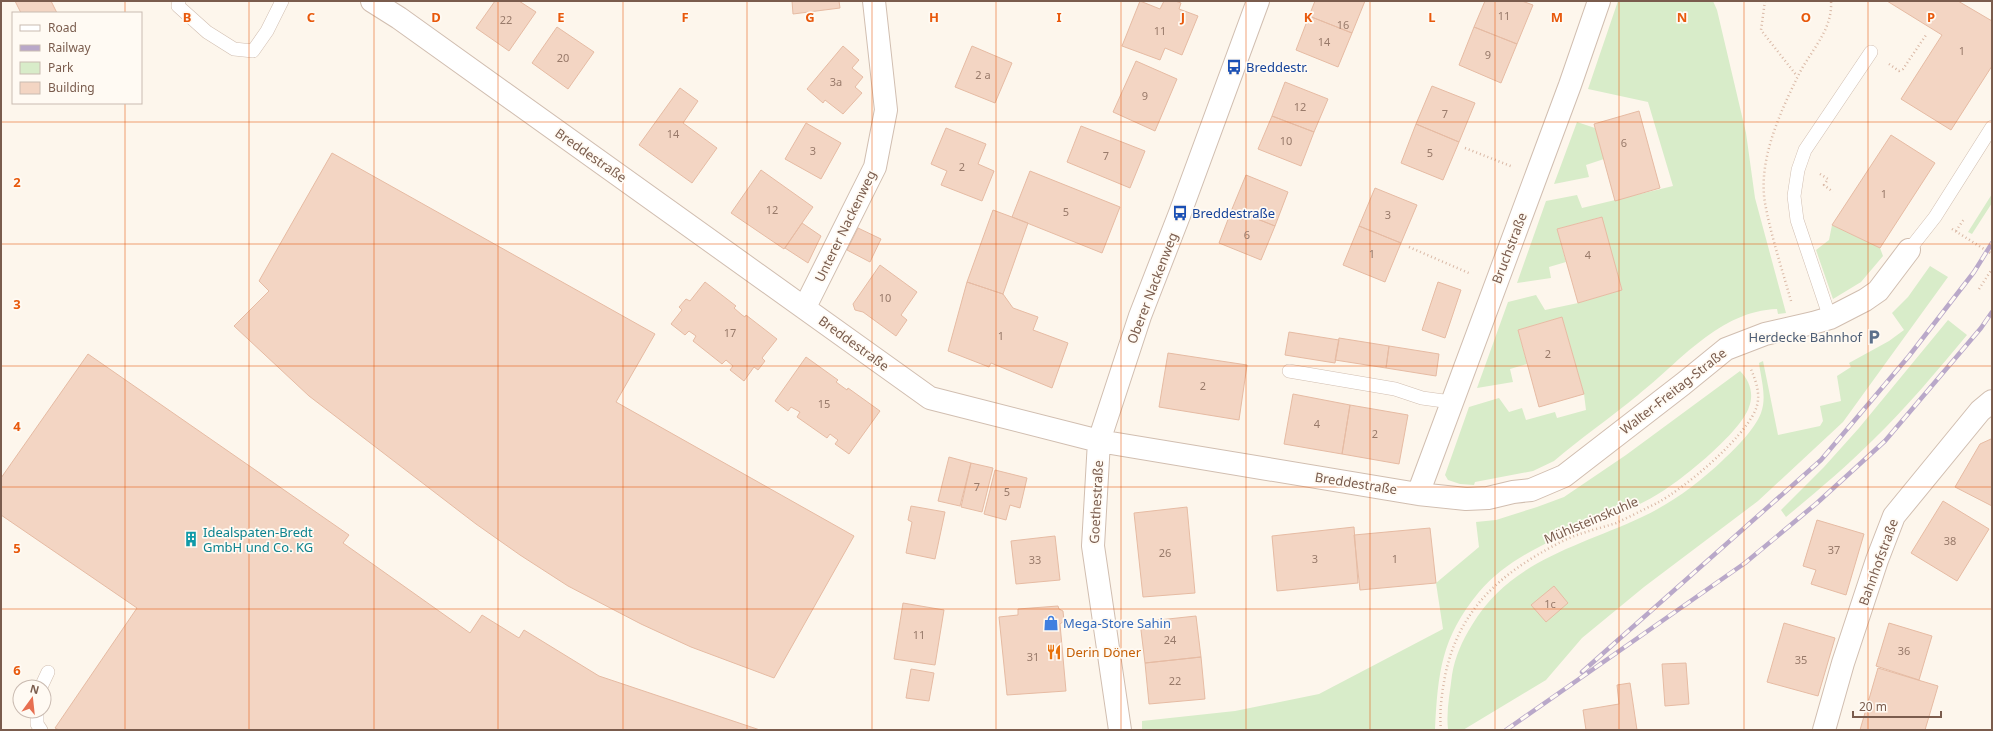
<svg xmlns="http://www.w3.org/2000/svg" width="1993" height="731" viewBox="0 0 1993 731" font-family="'Noto Sans',sans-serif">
  <rect width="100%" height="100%" fill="#fdf6ec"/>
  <path fill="#d8ecc9" d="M 1618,1 L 1713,1 L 1717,10 L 1746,133 L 1755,198 L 1786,313 L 1778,314 L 1777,309 C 1719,311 1680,362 1638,395 C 1610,418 1581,438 1554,461 L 1533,471 L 1475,482 L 1474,485 L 1460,484 L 1448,480 L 1445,475 L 1469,407 L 1499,398 L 1509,412 L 1522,408 L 1526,420 L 1555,412 L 1557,418 L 1586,410 L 1584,394 L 1562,317 L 1518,330 L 1527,364 L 1510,369 L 1513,382 L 1477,388 L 1508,302 L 1536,295 L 1545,310 L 1578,303 L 1622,290 L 1601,217 L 1557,229 L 1566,262 L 1549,267 L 1551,278 L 1517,283 L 1546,201 L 1577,195 L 1582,208 L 1673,186 L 1648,102 L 1588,89 Z
    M 1577,122 L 1595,128 L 1604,159 L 1586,165 L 1589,177 L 1554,184 Z
    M 1992,194 L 1992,203 L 1972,234 L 1968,232 Z
    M 1832,225 L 1880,248 L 1883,256 L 1861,282 L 1833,299 L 1816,250 L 1829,240 Z
    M 1930,266 L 1948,277 L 1843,422 L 1758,501 L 1644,587 L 1582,638 L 1546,680 L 1463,730 L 1448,729 C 1446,711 1450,693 1452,675 C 1455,657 1462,641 1472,625 C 1511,560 1578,547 1642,517 C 1672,503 1699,483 1723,460 C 1735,449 1755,429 1761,413 C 1767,397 1761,379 1759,363 L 1763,361 L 1778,435 L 1820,426 L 1823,421 L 1820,406 L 1841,401 L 1837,376 L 1851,367 L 1849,363 L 1889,341 L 1904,330 L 1892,313 L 1908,297 Z
    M 1948,320 L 1967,335 C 1937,371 1907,407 1873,440 C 1846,467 1816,492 1786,517 L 1781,510 L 1824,467 L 1859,428 Z
    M 1740,371 C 1750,381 1754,394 1749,407 C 1741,432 1681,481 1658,494 C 1621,517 1577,526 1539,547 C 1517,558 1495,573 1479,592 C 1441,638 1438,673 1435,730 L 1142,730 L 1142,721 L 1235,711 L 1319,694 L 1443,629 L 1436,583 L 1479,547 L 1476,522 L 1496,520 L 1537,507 L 1564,497 L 1626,455 Z"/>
  <path fill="#f3d5c3" stroke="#e6bba3" d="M 15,1 L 51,1 L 57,13 L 21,13 Z
    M 495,1 L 519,1 L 536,12 L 509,51 L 476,28 Z
    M 792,1 L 839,1 L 840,8 L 793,14 Z
    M 1140,1 L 1160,9 L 1164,1 L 1175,1 L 1181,3 L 1179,9 L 1198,16 L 1182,55 L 1165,48 L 1160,60 L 1122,46 Z
    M 1315,1 L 1365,1 L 1352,33 L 1309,16 Z
    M 1485,1 L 1522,1 L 1533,5 L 1517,44 L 1474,27 Z
    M 1887,1 L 1958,1 L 1992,21 L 1992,66 L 1951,130 L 1901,99 L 1942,35 Z
    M 1309,16 L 1352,33 L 1338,67 L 1296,50 Z
    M 557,27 L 594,52 L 568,89 L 532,63 Z
    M 1474,27 L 1517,44 L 1501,83 L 1459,65 Z
    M 843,46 L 859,60 L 852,68 L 863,77 L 855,87 L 862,93 L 843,114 L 825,100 L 823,103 L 807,89 Z
    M 972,46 L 1012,63 L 995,103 L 955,87 Z
    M 1136,61 L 1177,79 L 1155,131 L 1113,112 Z
    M 1285,82 L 1328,99 L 1314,132 L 1272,116 Z
    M 1432,86 L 1475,103 L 1459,142 L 1416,124 Z
    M 680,88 L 698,101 L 683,123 L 717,148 L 692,183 L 639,145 Z
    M 1639,111 L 1660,188 L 1615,201 L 1594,124 Z
    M 1272,116 L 1314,132 L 1301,166 L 1258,149 Z
    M 806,123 L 841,143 L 821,179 L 785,159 Z
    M 1416,124 L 1459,142 L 1443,180 L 1401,163 Z
    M 1081,126 L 1145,151 L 1130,188 L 1067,162 Z
    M 946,128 L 986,144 L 978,164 L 994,171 L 982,201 L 941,185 L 947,171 L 931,164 Z
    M 1891,135 L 1935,163 L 1880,248 L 1832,225 Z
    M 332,153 L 655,334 L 616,402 L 854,536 L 774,678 L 691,647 L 641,624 L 568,586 L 520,555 L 476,524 L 309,396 L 234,326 L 269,291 L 259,281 Z
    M 761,170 L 813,207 L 784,249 L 731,213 Z
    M 1030,171 L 1120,207 L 1102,253 L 1012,217 Z
    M 1246,175 L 1288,192 L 1275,226 L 1232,209 Z
    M 1375,188 L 1417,205 L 1401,243 L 1359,226 Z
    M 1232,209 L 1275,226 L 1261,260 L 1219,243 Z
    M 993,210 L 1028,223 L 1003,294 L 967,282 Z
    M 1602,217 L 1622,290 L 1578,303 L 1557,229 Z
    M 802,223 L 821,236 L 808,263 L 785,248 Z
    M 1359,226 L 1401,243 L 1385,282 L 1343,265 Z
    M 858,228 L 881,239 L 870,262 L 847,250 Z
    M 880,265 L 917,292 L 901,315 L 907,320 L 896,336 L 863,312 L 855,310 L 853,304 Z
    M 705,282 L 736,306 L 734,308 L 742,315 L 745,317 L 746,315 L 777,339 L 762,358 L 765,361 L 758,370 L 754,367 L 744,381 L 730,370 L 733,366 L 726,360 L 722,364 L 693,341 L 696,336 L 689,331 L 685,335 L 671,324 L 682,310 L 679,307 L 686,299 L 690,301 Z
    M 967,282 L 1003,294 L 1013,308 L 1038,317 L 1033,330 L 1068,343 L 1052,388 L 991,363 L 989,367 L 948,351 Z
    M 1438,282 L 1461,290 L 1445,338 L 1422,330 Z
    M 1562,317 L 1584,394 L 1539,407 L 1518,330 Z
    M 1289,332 L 1339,340 L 1335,363 L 1285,355 Z
    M 1339,338 L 1389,346 L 1386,368 L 1335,360 Z
    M 1389,346 L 1439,354 L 1436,376 L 1386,368 Z
    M 1168,353 L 1247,365 L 1239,420 L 1159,407 Z
    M 88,354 L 349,535 L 343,543 L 470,633 L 482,615 L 519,638 L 524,630 L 599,676 L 760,730 L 59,730 L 55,728 L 137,608 L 1,515 L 1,478 Z
    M 806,357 L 838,380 L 836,382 L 847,390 L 848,388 L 880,411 L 849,454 L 835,444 L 838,440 L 830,434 L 827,438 L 797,417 L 800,412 L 791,407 L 788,411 L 775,401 Z
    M 1293,394 L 1350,405 L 1342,454 L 1284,444 Z
    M 1350,405 L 1408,415 L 1399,464 L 1342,454 Z
    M 1991,439 L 1992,440 L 1992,506 L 1955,487 L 1980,444 Z
    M 949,457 L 971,463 L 960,506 L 938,501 Z
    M 971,463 L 993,468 L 982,512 L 961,507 Z
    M 995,470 L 1027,478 L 1020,508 L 1010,505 L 1006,520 L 984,514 Z
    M 1943,501 L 1989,529 L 1957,581 L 1911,553 Z
    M 911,506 L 945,512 L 935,559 L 906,553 L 912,522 L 908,520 Z
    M 1187,507 L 1195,593 L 1143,597 L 1134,513 Z
    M 1817,520 L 1864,534 L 1846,595 L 1811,584 L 1816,570 L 1803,566 Z
    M 1354,527 L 1358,583 L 1277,591 L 1272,536 Z
    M 1430,528 L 1436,583 L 1360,590 L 1354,535 Z
    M 1055,536 L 1060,580 L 1016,584 L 1011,541 Z
    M 1554,586 L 1568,603 L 1546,622 L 1531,605 Z
    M 903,603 L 944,610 L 935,665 L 894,659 Z
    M 1058,606 L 1059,609 L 1063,611 L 1064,621 L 1060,624 L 1066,691 L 1007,695 L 999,617 L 1018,615 L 1018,609 Z
    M 1196,616 L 1201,657 L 1145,663 L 1140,622 Z
    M 1784,623 L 1835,638 L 1818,696 L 1767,682 Z
    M 1889,623 L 1932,636 L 1919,680 L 1876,666 Z
    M 1201,657 L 1205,699 L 1149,704 L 1145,663 Z
    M 1686,663 L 1689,704 L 1665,706 L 1662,664 Z
    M 1878,668 L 1938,686 L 1925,730 L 1860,730 Z
    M 911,669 L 934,673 L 929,701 L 906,698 Z
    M 1630,683 L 1637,730 L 1586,730 L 1583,710 L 1619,704 L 1617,685 Z"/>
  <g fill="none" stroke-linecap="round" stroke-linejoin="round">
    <g stroke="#d1beb0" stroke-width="14">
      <path id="lane" d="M 179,1 L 178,6 L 207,32 L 234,49 L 253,51 L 267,31 L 282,1
        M 1909,250 L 1935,217 L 1992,127
        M 1830,318 L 1797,220 L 1794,196 L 1798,170 L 1805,150 L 1871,52
        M 1289,371 L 1395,389 L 1422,398 L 1451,402
        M 41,687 L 48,672
        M 37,711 L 37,724 L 41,730"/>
    </g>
    <g stroke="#d1beb0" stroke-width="24">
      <path id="street" d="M 372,1 L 399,18 L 930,398 L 1099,441 L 1418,494 L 1466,499 L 1488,498 L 1513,492 L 1531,490 L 1564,476 L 1683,384 L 1726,349 L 1765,334 L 1813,323 L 1830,318 L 1865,300 L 1878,291 L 1909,250
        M 805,307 L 875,167 L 886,110 L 874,1
        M 1418,494 L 1570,85 L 1599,1
        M 1120,730 L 1093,546 L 1099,441 L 1140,316 L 1180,213 L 1258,1
        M 1824,730 L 1843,663 L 1877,560 L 1894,516 L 1980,411 L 1992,401"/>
    </g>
    <path stroke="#d9b8a5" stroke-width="2.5" stroke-dasharray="1 3" stroke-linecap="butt" d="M 1765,1 L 1761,30 L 1797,76
      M 1889,64 L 1899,71 L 1903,69 L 1926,35
      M 1465,148 L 1513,167
      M 1820,174 L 1828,179 L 1824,185 L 1833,192
      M 1952,229 L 1992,254
      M 1956,231 L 1964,219
      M 1409,247 L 1471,274
      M 1979,289 L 1992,269
      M 1791,301 C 1782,269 1771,236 1765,203 C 1758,161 1779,115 1797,78 C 1809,52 1833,31 1831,1
      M 1441,730 C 1439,712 1442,693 1445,676 C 1459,608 1502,572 1561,542 C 1578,533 1598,529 1616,523 C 1629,517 1643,510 1657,503 C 1685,488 1742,440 1755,411 C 1762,396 1756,381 1750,367"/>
    <use href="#lane" stroke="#fff" stroke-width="13"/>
    <use href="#street" stroke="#fff" stroke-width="22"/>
    <g stroke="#b9a8c9" stroke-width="4.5">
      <path id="rail" d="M 1582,672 L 1821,460 L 1909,356 L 1974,272 L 1992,243
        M 1506,730 L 1745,563 L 1817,503 L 1885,441 L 1981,328 L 1992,312"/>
    </g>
    <use href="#rail" stroke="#fffaf3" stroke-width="3" stroke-dasharray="9" stroke-linecap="butt"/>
  </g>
  <path fill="none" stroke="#e8590c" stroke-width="1" stroke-opacity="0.55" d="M 125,1 L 125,13M 249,1 L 249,730M 374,1 L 374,730M 498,1 L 498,730M 623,1 L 623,730M 747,1 L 747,730M 872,1 L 872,730M 996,1 L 996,730M 1121,1 L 1121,730M 1246,1 L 1246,730M 1370,1 L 1370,730M 1495,1 L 1495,730M 1619,1 L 1619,730M 1744,1 L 1744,730M 1868,1 L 1868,730M 125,103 L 125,730M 1,122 L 1992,122M 1,244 L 1992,244M 1,366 L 1992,366M 1,487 L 1992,487M 1,609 L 1992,609"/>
  <defs>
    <g id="bus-bare" transform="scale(1.2)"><path d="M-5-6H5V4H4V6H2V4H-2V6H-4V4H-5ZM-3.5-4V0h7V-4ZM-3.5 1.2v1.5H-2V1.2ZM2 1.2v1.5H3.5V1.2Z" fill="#1a4fb4" stroke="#fffaf3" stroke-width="2.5" paint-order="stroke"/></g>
    <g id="parking-bare" transform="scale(1.2)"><path d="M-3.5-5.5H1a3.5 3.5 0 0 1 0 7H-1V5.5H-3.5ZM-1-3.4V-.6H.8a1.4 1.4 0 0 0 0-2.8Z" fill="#5c6f8a" stroke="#fffaf3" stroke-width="2.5" paint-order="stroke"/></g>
    <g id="building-bare" transform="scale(1.2)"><path d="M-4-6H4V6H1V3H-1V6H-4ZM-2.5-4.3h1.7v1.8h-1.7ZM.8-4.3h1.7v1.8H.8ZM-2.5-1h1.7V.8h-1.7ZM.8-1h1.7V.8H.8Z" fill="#0f9aa8" stroke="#fffaf3" stroke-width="2.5" paint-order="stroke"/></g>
    <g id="shop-bare" transform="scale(1.2)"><path d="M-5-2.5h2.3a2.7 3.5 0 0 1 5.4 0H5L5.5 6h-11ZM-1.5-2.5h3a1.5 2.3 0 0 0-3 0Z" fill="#3f7fe0" stroke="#fffaf3" stroke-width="2.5" paint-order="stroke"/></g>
    <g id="restaurant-bare" transform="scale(1.2)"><path d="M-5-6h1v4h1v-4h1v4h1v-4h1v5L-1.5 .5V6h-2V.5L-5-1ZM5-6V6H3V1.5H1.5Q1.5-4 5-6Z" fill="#e8710a" stroke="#fffaf3" stroke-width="2.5" paint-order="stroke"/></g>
  </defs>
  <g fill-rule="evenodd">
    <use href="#bus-bare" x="1234" y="67"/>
    <use href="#bus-bare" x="1180" y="213"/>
    <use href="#parking-bare" x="1874" y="337"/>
    <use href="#building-bare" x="191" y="539"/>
    <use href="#shop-bare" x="1051" y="623"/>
    <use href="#restaurant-bare" x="1054" y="652"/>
  </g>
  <g text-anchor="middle" stroke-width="3.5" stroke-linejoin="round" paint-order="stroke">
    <g font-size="11" fill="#987a6a">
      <text x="1504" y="20">11</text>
      <text x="506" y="24">22</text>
      <text x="1343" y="29">16</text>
      <text x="1160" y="35">11</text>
      <text x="1324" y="46">14</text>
      <text x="1962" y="55">1</text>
      <text x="1488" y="59">9</text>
      <text x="563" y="62">20</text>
      <text x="983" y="79">2 a</text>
      <text x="836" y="86">3a</text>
      <text x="1145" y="100">9</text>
      <text x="1300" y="111">12</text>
      <text x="1445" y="118">7</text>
      <text x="673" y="138">14</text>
      <text x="1286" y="145">10</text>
      <text x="1624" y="147">6</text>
      <text x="813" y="155">3</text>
      <text x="1430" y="157">5</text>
      <text x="1106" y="160">7</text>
      <text x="962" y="171">2</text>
      <text x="1884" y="198">1</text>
      <text x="772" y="214">12</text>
      <text x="1066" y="216">5</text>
      <text x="1388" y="219">3</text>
      <text x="1247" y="239">6</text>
      <text x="1372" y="258">1</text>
      <text x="1588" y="259">4</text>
      <text x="885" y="302">10</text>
      <text x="730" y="337">17</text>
      <text x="1001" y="340">1</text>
      <text x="1548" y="358">2</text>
      <text x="1203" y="390">2</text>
      <text x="824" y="408">15</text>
      <text x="1317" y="428">4</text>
      <text x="1375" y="438">2</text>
      <text x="977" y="491">7</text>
      <text x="1007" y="496">5</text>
      <text x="1950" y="545">38</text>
      <text x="1834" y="554">37</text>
      <text x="1165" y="557">26</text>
      <text x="1315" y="563">3</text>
      <text x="1395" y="563">1</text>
      <text x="1035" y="564">33</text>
      <text x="1550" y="608">1c</text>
      <text x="919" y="639">11</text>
      <text x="1170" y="644">24</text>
      <text x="1904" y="655">36</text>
      <text x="1033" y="661">31</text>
      <text x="1801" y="664">35</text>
      <text x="1175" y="685">22</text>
    </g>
    <g font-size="13" fill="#164399" stroke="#fffaf3" text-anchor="start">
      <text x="1246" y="72">Breddestr.</text>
      <text x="1192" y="218">Breddestraße</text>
    </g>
    <g font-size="13" fill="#7a5c4d" stroke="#fffaf3">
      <text transform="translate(591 155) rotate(35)" y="5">Breddestraße</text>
      <text transform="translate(845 226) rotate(-64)" y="5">Unterer Nackenweg</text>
      <text transform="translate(1509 248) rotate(-69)" y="5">Bruchstraße</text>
      <text transform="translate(1152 288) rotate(-69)" y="5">Oberer Nackenweg</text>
      <text transform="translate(854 343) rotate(36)" y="5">Breddestraße</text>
      <text transform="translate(1673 391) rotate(-38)" y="5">Walter-Freitag-Straße</text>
      <text transform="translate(1356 483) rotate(9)" y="5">Breddestraße</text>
      <text transform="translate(1096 502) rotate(-87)" y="5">Goethestraße</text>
      <text transform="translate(1591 520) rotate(-23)" y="5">Mühlsteinskuhle</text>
      <text transform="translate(1878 562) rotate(-70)" y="5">Bahnhofstraße</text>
    </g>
    <g font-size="13" fill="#4e5e75" stroke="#fffaf3" text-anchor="end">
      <text x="1862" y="342">Herdecke Bahnhof</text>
    </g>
    <g font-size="13" fill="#0d838f" stroke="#fffaf3" text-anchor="start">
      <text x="203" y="537">Idealspaten-Bredt<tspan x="203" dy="15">GmbH und Co. KG</tspan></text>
    </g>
    <g font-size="13" fill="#366cbe" stroke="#fffaf3" text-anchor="start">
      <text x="1063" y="628">Mega-Store Sahin</text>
    </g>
    <g font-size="13" fill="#c56008" stroke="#fffaf3" text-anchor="start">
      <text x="1066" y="657">Derin Döner</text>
    </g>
  </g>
  <g font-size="13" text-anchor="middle" font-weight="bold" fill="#e8590c" stroke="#fffaf3" stroke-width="3.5" stroke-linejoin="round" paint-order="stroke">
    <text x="187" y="22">B</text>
    <text x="311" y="22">C</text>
    <text x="436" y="22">D</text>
    <text x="561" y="22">E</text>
    <text x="685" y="22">F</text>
    <text x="810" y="22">G</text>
    <text x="934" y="22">H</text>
    <text x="1059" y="22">I</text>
    <text x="1183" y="22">J</text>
    <text x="1308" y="22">K</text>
    <text x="1432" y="22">L</text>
    <text x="1557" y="22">M</text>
    <text x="1682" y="22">N</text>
    <text x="1806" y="22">O</text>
    <text x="1931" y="22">P</text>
    <text x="17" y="187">2</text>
    <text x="17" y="309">3</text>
    <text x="17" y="431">4</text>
    <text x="17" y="553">5</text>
    <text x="17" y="675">6</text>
  </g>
  <rect width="1993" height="731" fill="none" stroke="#7a5c4d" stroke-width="4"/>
  <rect x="12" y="12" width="130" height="92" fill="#fffaf3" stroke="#cabbb1"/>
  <rect x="20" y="25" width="20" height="6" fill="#ffffff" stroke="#cabbb1"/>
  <text x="48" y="32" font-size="12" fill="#7a5c4d">Road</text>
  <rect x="20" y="45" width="20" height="6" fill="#b9a8c9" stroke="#cabbb1"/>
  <text x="48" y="52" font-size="12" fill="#7a5c4d">Railway</text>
  <rect x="20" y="62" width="20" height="12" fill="#d8ecc9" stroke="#cabbb1"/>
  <text x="48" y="72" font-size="12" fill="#7a5c4d">Park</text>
  <rect x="20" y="82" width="20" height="12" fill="#f3d5c3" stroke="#cabbb1"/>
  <text x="48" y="92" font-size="12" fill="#7a5c4d">Building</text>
  <g transform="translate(32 699) rotate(15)"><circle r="19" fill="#fffaf3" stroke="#cabbb1"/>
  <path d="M0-3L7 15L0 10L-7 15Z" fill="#e76f51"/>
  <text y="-6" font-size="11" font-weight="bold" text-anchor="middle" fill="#7a5c4d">N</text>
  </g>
  <path d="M1853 711v6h88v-6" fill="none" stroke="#7a5c4d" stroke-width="2"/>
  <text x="1859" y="711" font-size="12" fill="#7a5c4d" stroke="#fffaf3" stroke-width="3" paint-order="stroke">20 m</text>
</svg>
